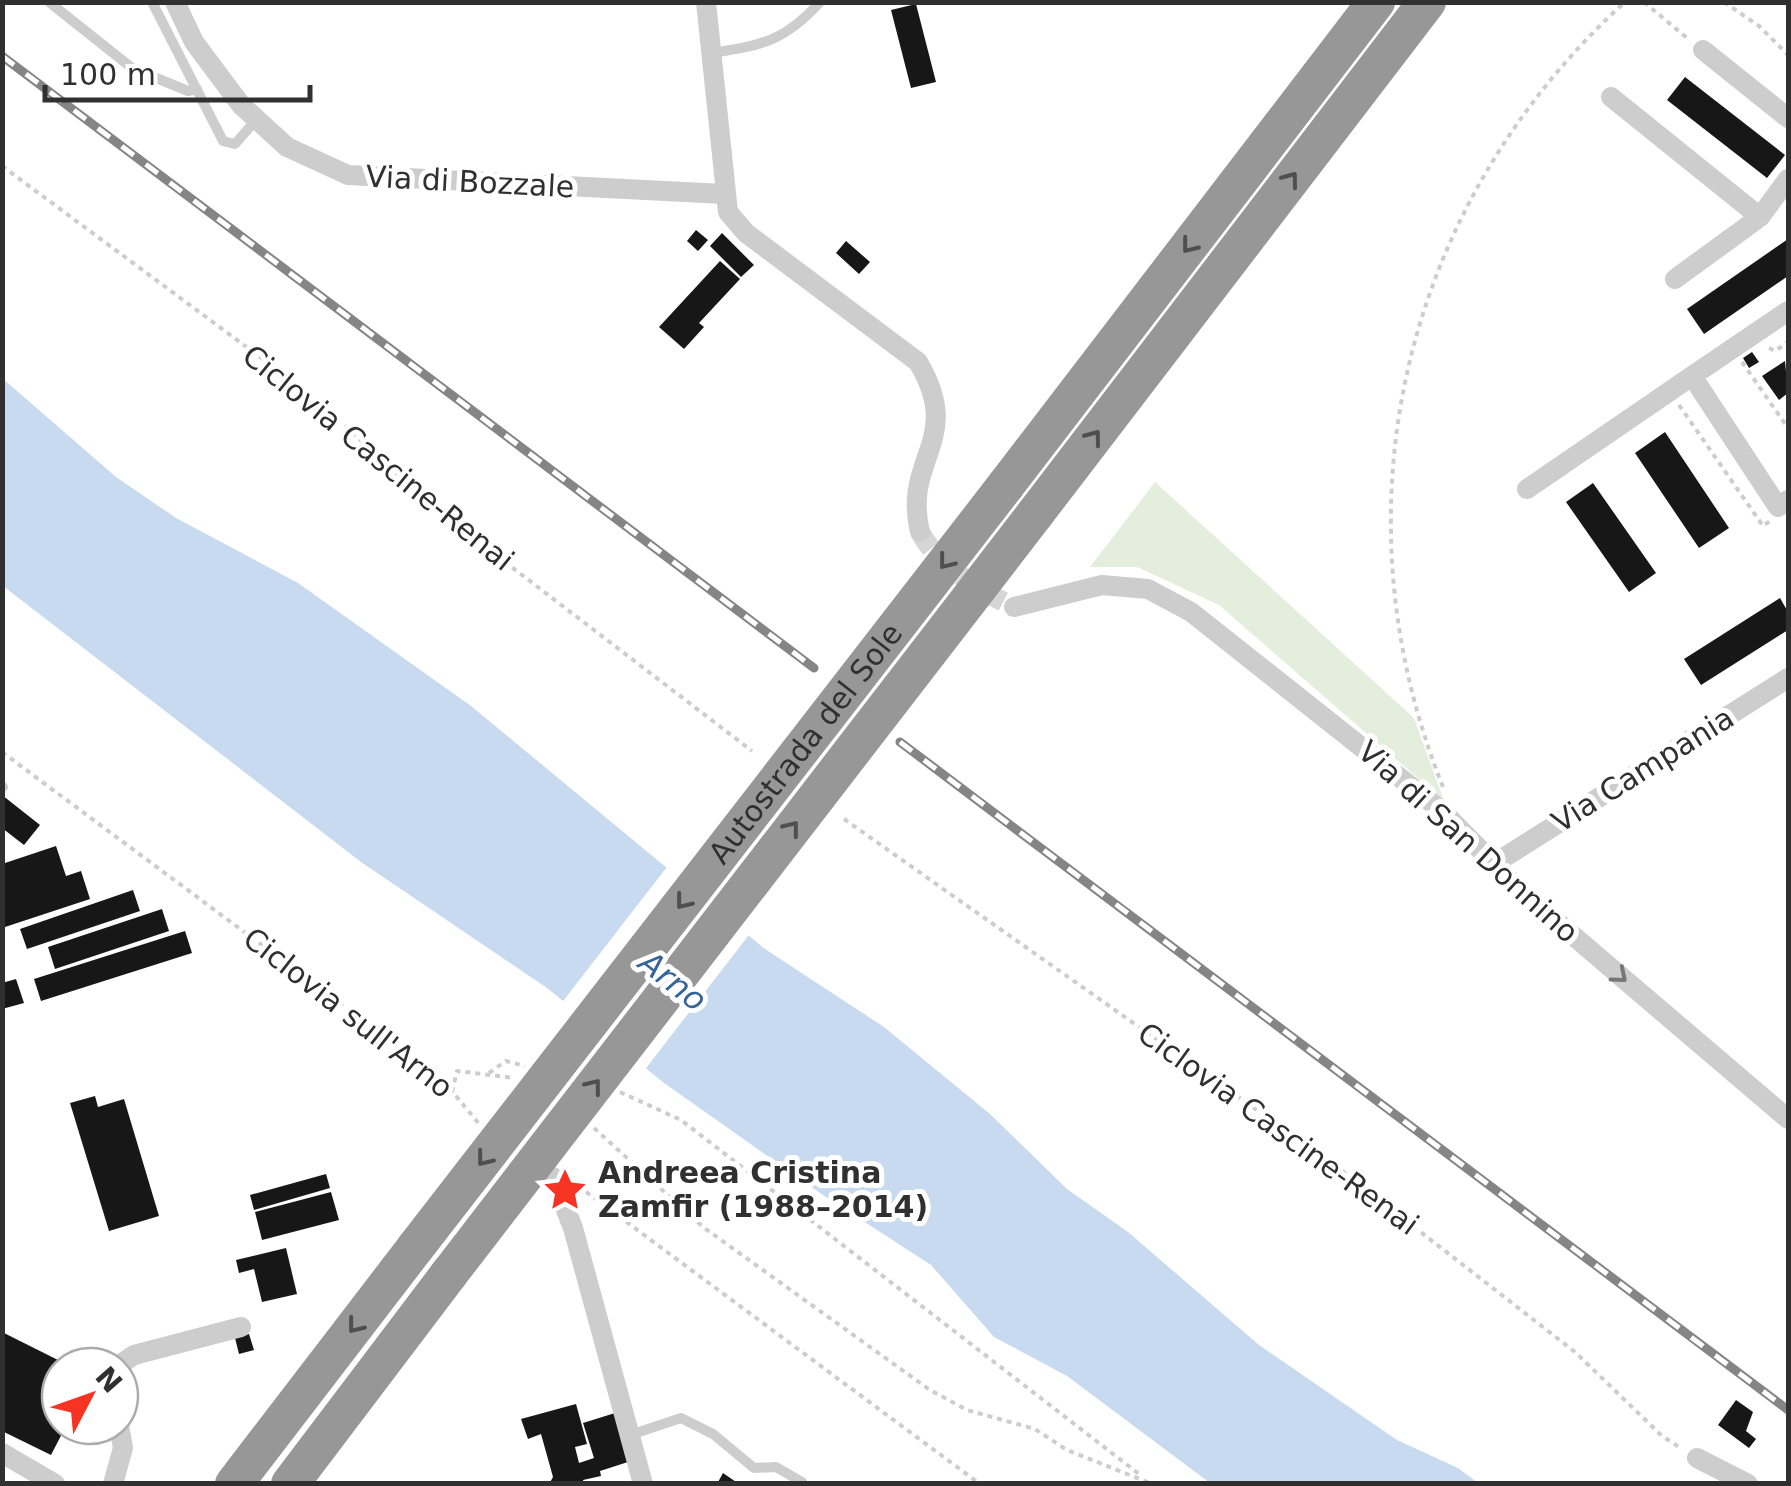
<svg xmlns="http://www.w3.org/2000/svg" width="1791" height="1486" viewBox="0 0 1791 1486" font-family="'DejaVu Sans',sans-serif">
  <rect width="100%" height="100%" fill="#fff"/>
  <path fill="#e4eedd" d="M 1155,482 L 1414,718 L 1444,801 L 1219,605 L 1137,567 L 1090,567 Z"/>
  <path fill="#c8daf0" d="M 2,378 L 116,477 L 176,518 L 298,583 L 471,706 L 765,949 L 884,1027 L 990,1114 L 1067,1189 L 1128,1232 L 1259,1345 L 1397,1440 L 1458,1468 L 1478,1483 L 1210,1483 L 1067,1376 L 994,1337 L 931,1265 L 823,1195 L 664,1083 L 547,988 L 361,862 L 3,586 Z"/>
  <path fill="#fff" d="M 670,863 L 752,931 L 643,1072 L 560,1005 Z"/>
  <path fill="#171717" d="M 916,4 L 936,82 L 911,88 L 891,10 Z
    M 1685,77 L 1785,155 L 1767,178 L 1667,100 Z
    M 696,230 L 708,240 L 698,251 L 687,241 Z
    M 722,233 L 754,265 L 741,277 L 710,246 Z
    M 1788,239 L 1788,276 L 1704,334 L 1687,309 Z
    M 846,241 L 870,262 L 859,274 L 836,253 Z
    M 720,261 L 740,279 L 699,323 L 704,327 L 684,349 L 659,327 Z
    M 1752,352 L 1759,362 L 1749,368 L 1743,358 Z
    M 1785,361 L 1788,393 L 1779,400 L 1762,376 Z
    M 1665,432 L 1729,528 L 1699,548 L 1635,453 Z
    M 1593,483 L 1656,573 L 1629,592 L 1566,502 Z
    M 1780,598 L 1788,612 L 1788,630 L 1701,685 L 1684,659 Z
    M 2,795 L 40,825 L 24,845 L 2,828 Z
    M 56,846 L 66,876 L 81,871 L 90,899 L 2,928 L 2,864 Z
    M 133,890 L 140,911 L 27,949 L 20,929 Z
    M 162,909 L 169,931 L 55,969 L 48,947 Z
    M 185,931 L 192,953 L 41,1001 L 34,979 Z
    M 16,979 L 24,1003 L 2,1009 L 2,983 Z
    M 95,1096 L 98,1107 L 124,1099 L 159,1216 L 109,1231 L 70,1103 Z
    M 326,1174 L 330,1188 L 254,1210 L 250,1195 Z
    M 331,1192 L 339,1220 L 262,1240 L 255,1212 Z
    M 286,1248 L 297,1294 L 262,1302 L 254,1269 L 239,1273 L 236,1260 Z
    M 2,1332 L 62,1362 L 53,1381 L 60,1385 L 60,1426 L 66,1426 L 51,1455 L 2,1431 Z
    M 249,1334 L 254,1350 L 239,1354 L 235,1338 Z
    M 1736,1400 L 1753,1412 L 1746,1431 L 1756,1439 L 1749,1448 L 1718,1425 Z
    M 576,1404 L 587,1444 L 575,1447 L 579,1463 L 594,1458 L 583,1423 L 615,1413 L 628,1462 L 600,1471 L 601,1476 L 583,1480 L 584,1484 L 549,1484 L 553,1477 L 541,1434 L 528,1439 L 521,1419 Z
    M 723,1473 L 739,1484 L 717,1484 Z"/>
  <g fill="none" stroke-linecap="round" stroke-linejoin="round">
    <path stroke="#d6d6d6" stroke-width="20" stroke-dasharray="20 10" stroke-linecap="butt" d="M 920,532 C 939,567 979,590 1014,607"/>
    <path stroke="#cdcdcd" stroke-width="4" stroke-dasharray="5 5" stroke-linecap="butt" d="M 1644,2 L 1687,38
      M 1724,2 L 1759,26 L 1788,55
      M 2,166 L 314,397 L 428,503 L 752,751
      M 1769,348 L 1775,351 L 1788,342
      M 1742,362 L 1788,428
      M 1679,405 L 1763,526 L 1770,521
      M 2,752 L 442,1079 L 480,1125
      M 1443,787 C 1331,509 1403,203 1625,2
      M 844,819 L 1332,1163 L 1575,1352 L 1662,1436 L 1682,1449
      M 489,1073 L 506,1061 L 525,1066
      M 452,1092 L 457,1071 L 515,1078
      M 620,1092 L 681,1120 L 1139,1474
      M 594,1128 L 703,1227 L 930,1390 L 967,1410 L 1035,1429 L 1067,1450 L 1152,1484
      M 578,1186 L 980,1484"/>
    <path stroke="#cdcdcd" stroke-width="10" d="M 49,2 L 132,68 L 188,91 L 197,89
      M 152,2 L 223,141 L 235,144 L 256,120
      M 712,53 C 763,45 785,41 820,2
      M 2,787 L 3,787
      M 630,1435 L 681,1418 L 713,1434 L 754,1468 L 776,1467 L 802,1482"/>
    <path stroke="#cdcdcd" stroke-width="20" d="M 175,2 L 194,42 L 241,105 L 287,147 L 348,175 L 724,194
      M 706,2 L 728,212 L 746,233 L 918,362 C 965,441 902,457 920,532
      M 1703,50 L 1788,118
      M 1611,97 L 1760,217
      M 1675,279 L 1760,217 L 1788,179
      M 1788,311 L 1692,376 L 1778,507 L 1788,500
      M 1527,489 L 1692,376
      M 1014,607 L 1102,585 L 1148,589 L 1191,612 L 1442,811 L 1522,892 L 1788,1119
      M 1497,862 L 1788,678
      M 553,1177 L 573,1228 L 643,1484
      M 118,1366 L 134,1355 L 241,1327
      M 2,1453 L 55,1484
      M 1697,1458 L 1748,1484
      M 113,1484 L 123,1448 L 119,1426"/>
    <path stroke="#979797" stroke-width="38" d="M 1006,485 L 1376,2
      M 1035,514 L 1427,2
      M 234,1484 L 415,1248
      M 290,1484 L 449,1274"/>
    <g stroke="#858585" stroke-width="9">
      <path id="rail" d="M 2,56 L 814,668
        M 900,742 L 1788,1410"/>
    </g>
    <use href="#rail" stroke="#fff" stroke-width="5" stroke-dasharray="15" stroke-linecap="butt"/>
    <g stroke="#979797" stroke-width="38">
      <path id="s1" d="M 415,1248 L 1006,485"/>
      <path d="M 449,1274 L 1035,514"/>
    </g>
  </g>
  <defs><path id="oneway-chevron" d="M-2-3.5L2.5 0L-2 3.5" fill="none" stroke-width="1.6" stroke-linecap="round" stroke-linejoin="round" transform="scale(2.5)"/></defs>
  <g stroke="#4f4f4f">
    <use href="#oneway-chevron" transform="translate(1291 179) rotate(-53)"/>
    <use href="#oneway-chevron" transform="translate(1189 246) rotate(128)"/>
    <use href="#oneway-chevron" transform="translate(1094 437) rotate(-53)"/>
    <use href="#oneway-chevron" transform="translate(946 562) rotate(128)"/>
    <use href="#oneway-chevron" transform="translate(792 828) rotate(-52)"/>
    <use href="#oneway-chevron" transform="translate(683 902) rotate(128)"/>
    <use href="#oneway-chevron" transform="translate(594 1086) rotate(-52)"/>
    <use href="#oneway-chevron" transform="translate(484 1159) rotate(128)"/>
    <use href="#oneway-chevron" transform="translate(355 1326) rotate(128)"/>
  </g>
  <use stroke="#777" href="#oneway-chevron" transform="translate(1620 976) rotate(40)"/>
  <defs>
    <g id="sight-bare" transform="scale(3.45)"><path d="M0-6L1.8-2.2L6-1.7L2.9 1.2L3.7 5.4L0 3.3L-3.7 5.4L-2.9 1.2L-6-1.7L-1.8-2.2Z" fill="#f73323" stroke="#fff" stroke-width="2.5" paint-order="stroke"/></g>
  </defs>
  <g fill-rule="evenodd">
    <use href="#sight-bare" x="565" y="1190"/>
  </g>
  <g text-anchor="middle" stroke-width="10" stroke-linejoin="round" paint-order="stroke">
    <g font-size="30" fill="#303030" stroke="#fff">
      <text transform="translate(470 182) rotate(3)" y="10">Via di Bozzale</text>
      <text transform="translate(378 458) rotate(39)" y="10">Ciclovia Cascine-Renai</text>
      <text dy="10" stroke="none"><textPath href="#s1" startOffset="638">Autostrada del Sole</textPath></text>
      <text transform="translate(1643 770) rotate(-32)" y="10">Via Campania</text>
      <text transform="translate(1468 842) rotate(42)" y="10">Via di San Donnino</text>
      <text transform="translate(348 1013) rotate(38)" y="10">Ciclovia sull'Arno</text>
      <text transform="translate(1278 1129) rotate(36)" y="10">Ciclovia Cascine-Renai</text>
    </g>
    <g font-size="30" font-weight="bold" fill="#303030" stroke="#fff" text-anchor="start">
      <text x="598" y="1183">Andreea Cristina<tspan x="598" dy="34">Zamfir (1988–2014)</tspan></text>
    </g>
    <g font-size="32" font-style="italic" fill="#35649b" stroke="#fff">
      <text transform="translate(673 981) rotate(38)" y="11">Arno</text>
    </g>
  </g>
  <rect width="1791" height="1486" fill="none" stroke="#303030" stroke-width="10"/>
  <g transform="translate(90 1396) rotate(49)"><circle r="48" fill="#ffffff" stroke="#acacac" stroke-width="2.5"/>
  <path d="M0-8L18 38L0 25L-18 38Z" fill="#f73323"/>
  <text y="-15" font-size="28" font-weight="bold" text-anchor="middle" fill="#303030">N</text>
  </g>
  <path d="M45 85v15h265v-15" fill="none" stroke="#303030" stroke-width="5"/>
  <text x="60" y="85" font-size="30" fill="#303030" stroke="#ffffff" stroke-width="8" paint-order="stroke">100 m</text>
</svg>
